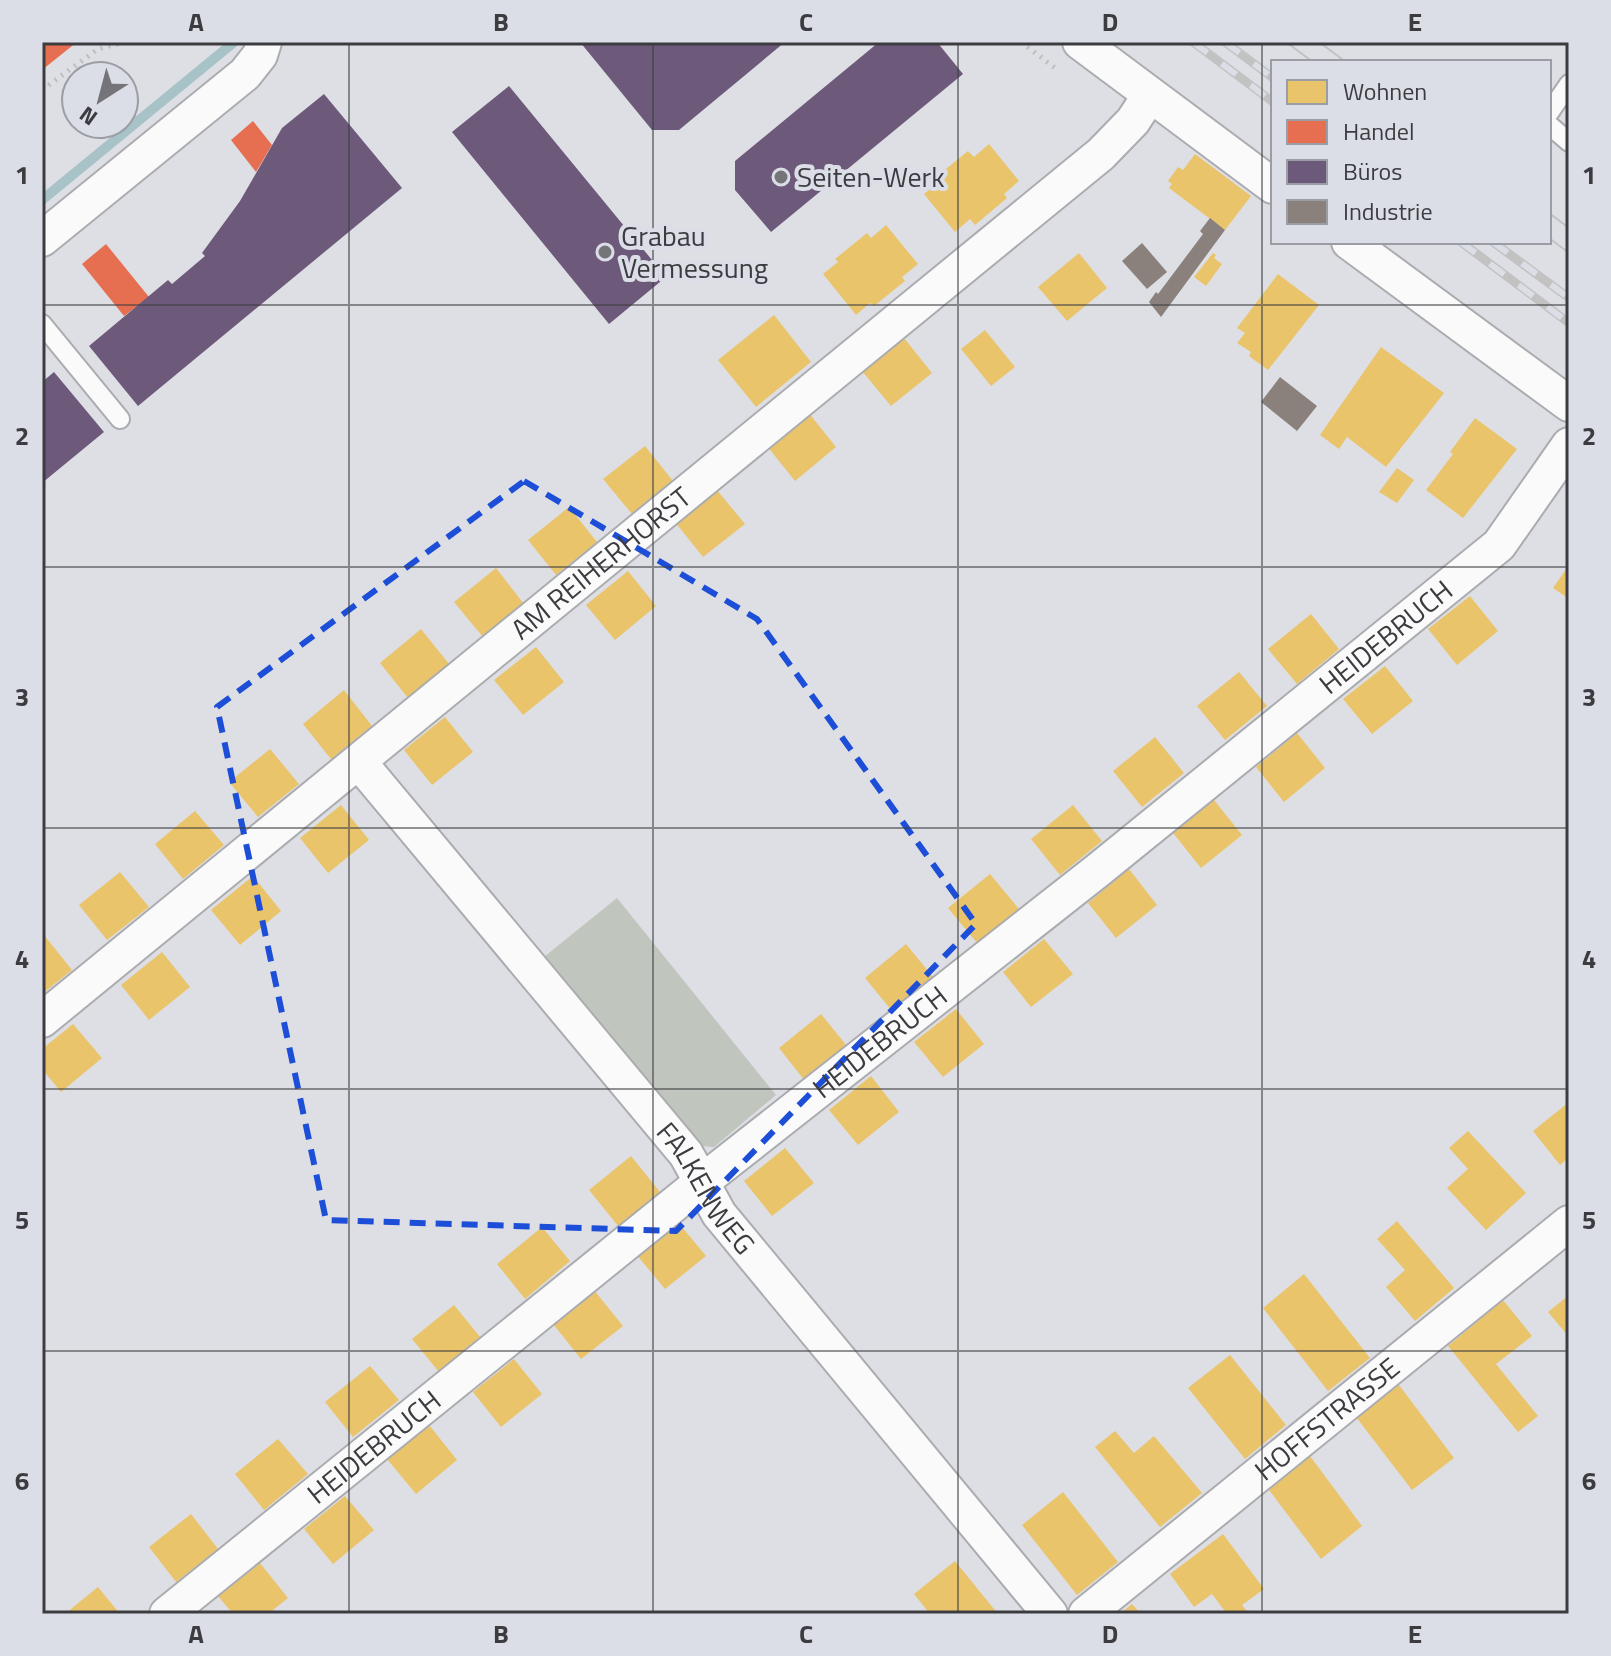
<svg xmlns="http://www.w3.org/2000/svg" width="1611" height="1656" viewBox="0 0 1611 1656" font-family="'Titillium Web',sans-serif">
  <rect width="100%" height="100%" fill="#dedfe4"/>
  <path fill="#c0c5bd" d="M 617,898 L 776,1095 L 714,1147 L 687,1145 L 539,961 Z"/>
  <path fill="#e9c46a" d="M 989,144 L 1019,181 L 1004,194 L 1007,198 L 975,225 L 970,219 L 955,232 L 924,194 L 938,183 L 935,178 L 968,151 L 974,157 Z
    M 1195,154 L 1251,196 L 1225,230 L 1169,188 L 1172,184 L 1168,181 L 1178,167 L 1183,170 Z
    M 886,225 L 918,264 L 902,277 L 905,281 L 874,306 L 870,303 L 856,315 L 823,274 L 838,262 L 835,259 L 867,233 L 871,238 Z
    M 1079,253 L 1107,288 L 1067,321 L 1038,287 Z
    M 1213,253 L 1216,255 L 1214,258 L 1222,264 L 1206,286 L 1194,277 Z
    M 1278,274 L 1319,305 L 1268,370 L 1249,356 L 1251,352 L 1237,343 L 1245,333 L 1237,328 Z
    M 774,315 L 811,362 L 756,407 L 718,360 Z
    M 985,330 L 1015,367 L 991,386 L 961,349 Z
    M 904,338 L 932,373 L 891,406 L 862,371 Z
    M 1381,347 L 1444,393 L 1386,467 L 1347,437 L 1339,449 L 1320,435 Z
    M 808,412 L 836,447 L 795,481 L 767,446 Z
    M 1475,418 L 1517,449 L 1463,518 L 1426,490 L 1453,454 L 1450,452 Z
    M 645,446 L 673,481 L 632,514 L 603,479 Z
    M 1397,468 L 1414,480 L 1397,503 L 1379,492 Z
    M 716,489 L 745,524 L 703,557 L 675,522 Z
    M 569,507 L 597,542 L 556,575 L 528,540 Z
    M 1569,565 L 1569,599 L 1553,588 Z
    M 496,568 L 524,604 L 483,637 L 454,602 Z
    M 628,571 L 656,606 L 615,640 L 586,605 Z
    M 1470,596 L 1498,631 L 1457,665 L 1428,629 Z
    M 1311,614 L 1339,649 L 1297,684 L 1268,649 Z
    M 421,629 L 449,664 L 408,698 L 380,663 Z
    M 536,647 L 564,682 L 523,715 L 494,680 Z
    M 1385,666 L 1413,701 L 1372,734 L 1343,699 Z
    M 1239,672 L 1267,706 L 1225,740 L 1197,706 Z
    M 344,690 L 372,726 L 331,759 L 303,724 Z
    M 445,717 L 473,752 L 432,785 L 404,750 Z
    M 1297,733 L 1325,768 L 1284,802 L 1256,767 Z
    M 1155,737 L 1184,773 L 1142,807 L 1113,771 Z
    M 270,749 L 299,784 L 258,817 L 229,782 Z
    M 1214,800 L 1242,835 L 1201,868 L 1173,833 Z
    M 341,805 L 369,840 L 328,873 L 300,838 Z
    M 1073,805 L 1102,841 L 1060,875 L 1031,839 Z
    M 195,811 L 224,845 L 183,879 L 155,844 Z
    M 1129,869 L 1157,905 L 1116,938 L 1088,903 Z
    M 120,872 L 149,907 L 107,940 L 79,905 Z
    M 990,874 L 1019,909 L 977,943 L 948,908 Z
    M 253,876 L 281,911 L 240,945 L 211,910 Z
    M 44,935 L 72,970 L 42,994 L 42,936 Z
    M 1044,939 L 1073,974 L 1031,1007 L 1003,972 Z
    M 906,944 L 933,977 L 892,1011 L 865,978 Z
    M 162,952 L 190,987 L 149,1020 L 121,985 Z
    M 956,1009 L 984,1044 L 943,1077 L 914,1042 Z
    M 821,1014 L 847,1046 L 805,1081 L 779,1048 Z
    M 73,1024 L 102,1058 L 61,1092 L 42,1069 L 42,1049 Z
    M 871,1076 L 899,1112 L 858,1145 L 829,1110 Z
    M 1569,1102 L 1569,1157 L 1560,1165 L 1533,1131 Z
    M 1468,1131 L 1526,1193 L 1486,1230 L 1447,1188 L 1468,1169 L 1449,1148 Z
    M 785,1148 L 814,1183 L 772,1216 L 744,1181 Z
    M 631,1156 L 660,1192 L 618,1226 L 589,1190 Z
    M 677,1221 L 706,1256 L 665,1289 L 636,1254 Z
    M 1397,1221 L 1454,1288 L 1415,1321 L 1386,1287 L 1405,1270 L 1377,1239 Z
    M 542,1227 L 570,1261 L 525,1299 L 497,1264 Z
    M 1304,1274 L 1370,1358 L 1328,1391 L 1263,1308 Z
    M 594,1290 L 623,1326 L 581,1359 L 553,1324 Z
    M 1569,1295 L 1569,1337 L 1548,1312 Z
    M 1503,1300 L 1532,1336 L 1496,1364 L 1538,1416 L 1518,1432 L 1448,1346 Z
    M 454,1305 L 481,1338 L 439,1372 L 412,1339 Z
    M 1230,1355 L 1286,1425 L 1245,1459 L 1188,1388 Z
    M 514,1359 L 542,1394 L 501,1427 L 473,1392 Z
    M 370,1366 L 399,1400 L 353,1437 L 325,1402 Z
    M 1399,1385 L 1454,1458 L 1412,1490 L 1356,1417 Z
    M 429,1425 L 457,1460 L 416,1494 L 387,1459 Z
    M 1115,1431 L 1134,1453 L 1154,1436 L 1202,1493 L 1160,1527 L 1095,1447 Z
    M 278,1439 L 308,1474 L 264,1510 L 235,1474 Z
    M 1310,1456 L 1362,1526 L 1321,1559 L 1269,1490 Z
    M 1063,1492 L 1118,1562 L 1077,1595 L 1022,1525 Z
    M 345,1496 L 374,1530 L 333,1564 L 304,1529 Z
    M 191,1514 L 218,1549 L 176,1582 L 149,1547 Z
    M 1223,1534 L 1264,1589 L 1242,1605 L 1249,1614 L 1227,1614 L 1212,1594 L 1194,1607 L 1170,1574 Z
    M 955,1561 L 998,1614 L 930,1614 L 914,1594 Z
    M 260,1563 L 288,1598 L 268,1614 L 233,1614 L 218,1596 Z
    M 98,1587 L 120,1614 L 65,1614 L 77,1604 Z
    M 1132,1604 L 1141,1614 L 1120,1614 Z"/>
  <path fill="#e76f51" d="M 42,42 L 77,42 L 42,70 Z
    M 253,121 L 272,145 L 256,172 L 231,140 Z
    M 106,244 L 149,297 L 124,316 L 82,264 Z"/>
  <path fill="#6d597a" d="M 580,42 L 785,42 L 679,130 L 652,130 Z
    M 879,42 L 937,42 L 963,74 L 771,232 L 735,190 L 735,161 Z
    M 509,86 L 666,277 L 609,324 L 452,132 Z
    M 324,94 L 402,188 L 138,406 L 89,346 L 168,280 L 172,284 L 205,256 L 202,253 L 240,201 L 282,128 Z
    M 54,372 L 104,432 L 42,483 L 42,382 Z"/>
  <path fill="#8a817c" d="M 1210,218 L 1225,230 L 1161,317 L 1149,302 L 1156,292 L 1158,294 L 1203,234 L 1200,231 Z
    M 1142,243 L 1167,272 L 1147,289 L 1122,261 Z
    M 1280,377 L 1317,406 L 1297,431 L 1261,402 Z"/>
  <g fill="none" stroke-linecap="round" stroke-linejoin="round">
    <path stroke="#a7c3c7" stroke-width="10" d="M 42,200 L 233,43"/>
    <g stroke="#abacb0" stroke-width="22">
      <path id="service" d="M 1549,113 L 1569,84
        M 1549,125 L 1569,142
        M 42,324 L 120,419"/>
    </g>
    <g stroke="#abacb0" stroke-width="38">
      <g id="minor">
        <path d="M 1080,42 L 1273,186"/>
        <path d="M 42,239 L 245,74 L 260,55 L 264,42"/>
        <path d="M 1349,242 L 1569,404"/>
        <path id="s1" d="M 359,762 L 686,1154 L 719,1214 L 1050,1614"/>
        <path id="s2" d="M 42,1020 L 1101,154 L 1133,121 L 1150,95"/>
        <path id="s3" d="M 167,1614 L 703,1181 L 1097,871 L 1499,545 L 1569,445"/>
        <path id="s4" d="M 1086,1614 L 1569,1223"/>
      </g>
    </g>
    <path stroke="#bebec1" stroke-width="5" stroke-dasharray="2 6" stroke-linecap="butt" d="M 1021,42 L 1055,68
      M 42,90 L 98,49 L 126,42"/>
    <use href="#service" stroke="#fafafb" stroke-width="18"/>
    <use href="#minor" stroke="#fafafb" stroke-width="34"/>
    <path stroke="#c2c2c3" stroke-width="2" d="M 1286,42 L 1313,62
      M 1319,42 L 1346,62
      M 1549,213 L 1569,228
      M 1549,238 L 1569,253"/>
    <g stroke="#c2c2c3" stroke-width="9">
      <path id="rail" d="M 1193,42 L 1273,102
        M 1225,42 L 1273,78
        M 1461,242 L 1569,323
        M 1493,242 L 1569,298"/>
    </g>
    <use href="#rail" stroke="#dbdee7" stroke-width="6" stroke-dasharray="18" stroke-linecap="butt"/>
  </g>
  <path fill="none" stroke="#1d4ed8" stroke-width="6" stroke-dasharray="16 10" stroke-linejoin="round" d="M 524,481 L 757,619 L 976,924 L 676,1231 L 326,1220 L 217,707 Z"/>
  <path fill="none" stroke="#3c3c40" stroke-width="2" stroke-opacity="0.55" d="M 349,42 L 349,1614M 653,42 L 653,1614M 958,42 L 958,1614M 1262,42 L 1262,1614M 42,305 L 1569,305M 42,567 L 1569,567M 42,828 L 1569,828M 42,1089 L 1569,1089M 42,1351 L 1569,1351"/>
  <g fill="#757579" stroke="#dbdee7" stroke-width="3">
    <circle cx="781" cy="177" r="8"/>
    <circle cx="605" cy="252" r="8"/>
  </g>
  <g text-anchor="middle" stroke-width="8" stroke-linejoin="round" paint-order="stroke">
    <g font-size="28" fill="#3c3c40" stroke="#dbdee7" text-anchor="start">
      <text x="797" y="187">Seiten-Werk</text>
      <text x="621" y="246">Grabau<tspan x="621" dy="32">Vermessung</tspan></text>
    </g>
    <g font-size="28" fill="#3c3c40" stroke="#dbdee7">
      <text dy="10" stroke="none"><textPath href="#s2" startOffset="722">AM REIHERHORST</textPath></text>
      <text dy="10" stroke="none"><textPath href="#s3" startOffset="1562">HEIDEBRUCH</textPath></text>
      <text dy="10" stroke="none"><textPath href="#s3" startOffset="914">HEIDEBRUCH</textPath></text>
      <text dy="10" stroke="none"><textPath href="#s1" startOffset="550">FALKENWEG</textPath></text>
      <text dy="10" stroke="none"><textPath href="#s4" startOffset="310">HOFFSTRASSE</textPath></text>
      <text dy="10" stroke="none"><textPath href="#s3" startOffset="266">HEIDEBRUCH</textPath></text>
    </g>
  </g>
  <rect width="1611" height="1656" fill="none" stroke="#dbdee7" stroke-width="88"/>
  <rect x="1271" y="60" width="280" height="184" fill="#dbdee7" stroke="#9b9da4" stroke-width="2"/>
  <rect x="1287" y="80" width="40" height="24" fill="#e9c46a" stroke="#9b9da4" stroke-width="2"/>
  <text x="1343" y="100" font-size="24" fill="#3c3c40">Wohnen</text>
  <rect x="1287" y="120" width="40" height="24" fill="#e76f51" stroke="#9b9da4" stroke-width="2"/>
  <text x="1343" y="140" font-size="24" fill="#3c3c40">Handel</text>
  <rect x="1287" y="160" width="40" height="24" fill="#6d597a" stroke="#9b9da4" stroke-width="2"/>
  <text x="1343" y="180" font-size="24" fill="#3c3c40">Büros</text>
  <rect x="1287" y="200" width="40" height="24" fill="#8a817c" stroke="#9b9da4" stroke-width="2"/>
  <text x="1343" y="220" font-size="24" fill="#3c3c40">Industrie</text>
  <g transform="translate(100 100) rotate(216)"><circle r="38" fill="#dbdee7" stroke="#9b9da4" stroke-width="2"/>
  <path d="M0-6L14 30L0 20L-14 30Z" fill="#757579"/>
  <text y="-12" font-size="22" font-weight="bold" text-anchor="middle" fill="#3c3c40">N</text>
  </g>
  <rect x="44" y="44" width="1523" height="1568" fill="none" stroke="#3c3c40" stroke-width="3"/>
  <g font-size="26" text-anchor="middle" font-weight="bold" fill="#3c3c40">
    <text x="196" y="31">A</text>
    <text x="501" y="31">B</text>
    <text x="806" y="31">C</text>
    <text x="1110" y="31">D</text>
    <text x="1415" y="31">E</text>
    <text x="22" y="184">1</text>
    <text x="1589" y="184">1</text>
    <text x="22" y="445">2</text>
    <text x="1589" y="445">2</text>
    <text x="22" y="706">3</text>
    <text x="1589" y="706">3</text>
    <text x="22" y="968">4</text>
    <text x="1589" y="968">4</text>
    <text x="22" y="1229">5</text>
    <text x="1589" y="1229">5</text>
    <text x="22" y="1490">6</text>
    <text x="1589" y="1490">6</text>
    <text x="196" y="1643">A</text>
    <text x="501" y="1643">B</text>
    <text x="806" y="1643">C</text>
    <text x="1110" y="1643">D</text>
    <text x="1415" y="1643">E</text>
  </g>
</svg>
